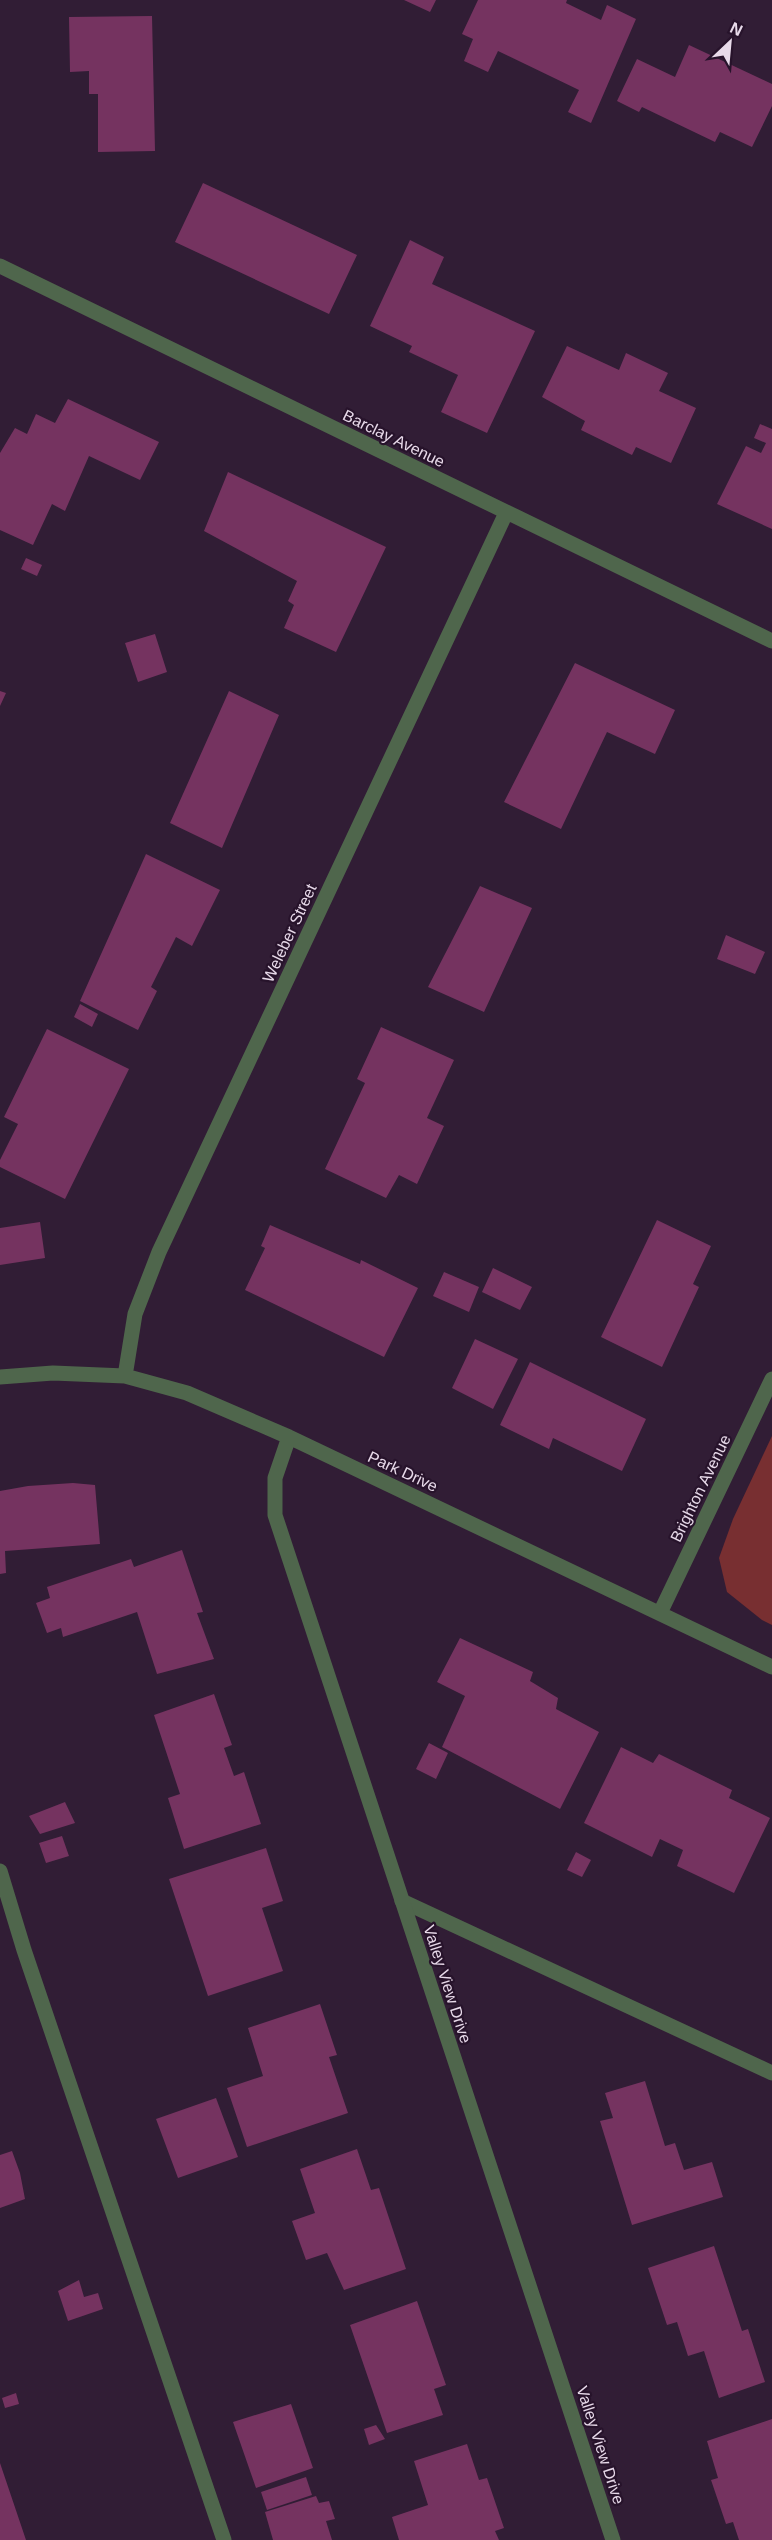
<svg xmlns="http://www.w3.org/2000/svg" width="772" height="2540" viewBox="0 0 772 2540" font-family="Helvetica,sans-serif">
  <rect width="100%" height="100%" fill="#311d35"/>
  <path fill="#782f31" d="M 772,1436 L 772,1625 L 762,1620 L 727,1592 L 719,1558 L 733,1519 Z"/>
  <path fill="#753360" d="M 404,0 L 436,0 L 430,12 Z
    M 478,0 L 567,0 L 566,3 L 601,20 L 607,5 L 636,19 L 591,123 L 568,112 L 579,90 L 498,51 L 488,72 L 464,61 L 473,39 L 462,34 Z
    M 152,16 L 155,151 L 98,152 L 98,94 L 89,94 L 89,71 L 70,72 L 69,17 Z
    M 689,45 L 772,84 L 772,106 L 752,147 L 720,132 L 715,142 L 642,107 L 639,112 L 617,101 L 637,59 L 675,77 Z
    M 203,183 L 357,255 L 329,314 L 175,242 Z
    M 410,240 L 444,257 L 432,284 L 535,331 L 487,433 L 441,412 L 458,375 L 409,352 L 412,346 L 370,326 Z
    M 567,346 L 619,370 L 626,353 L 668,373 L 659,391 L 696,408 L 671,463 L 636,447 L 632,455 L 581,430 L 585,421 L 542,397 Z
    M 68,399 L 159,442 L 140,480 L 89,456 L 65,511 L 52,504 L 33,545 L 0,530 L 0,453 L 15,428 L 27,434 L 36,414 L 55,423 Z
    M 760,424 L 772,429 L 772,529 L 717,504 L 746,446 L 761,453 L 766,443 L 754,438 Z
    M 228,472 L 386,547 L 336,652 L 284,628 L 294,605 L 288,601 L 297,581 L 204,531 Z
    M 26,558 L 42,565 L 37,576 L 21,569 Z
    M 155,634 L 167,672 L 138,682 L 125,643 Z
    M 575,663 L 675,710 L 655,754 L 607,732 L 561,829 L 504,802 Z
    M 0,691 L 6,693 L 0,706 Z
    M 229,691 L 279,715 L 222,848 L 170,823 Z
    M 146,854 L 220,890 L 192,946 L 176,937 L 151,987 L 157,991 L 138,1030 L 80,1001 Z
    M 480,886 L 532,908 L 484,1012 L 428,987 Z
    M 726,935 L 765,952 L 755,974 L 717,959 Z
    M 80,1004 L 98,1014 L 92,1027 L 74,1017 Z
    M 381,1027 L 454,1060 L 427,1118 L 444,1126 L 417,1184 L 399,1175 L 386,1198 L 325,1169 L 365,1083 L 357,1079 Z
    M 47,1029 L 129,1069 L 65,1199 L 0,1167 L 0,1160 L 18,1124 L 4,1117 Z
    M 657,1220 L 711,1246 L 693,1284 L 699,1287 L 662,1367 L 601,1337 Z
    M 40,1222 L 45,1258 L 0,1265 L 0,1228 Z
    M 270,1225 L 360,1264 L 361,1260 L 418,1288 L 384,1357 L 245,1290 L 265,1248 L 261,1246 Z
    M 493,1268 L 532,1287 L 520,1310 L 482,1292 Z
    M 444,1272 L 479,1287 L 469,1312 L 433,1296 Z
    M 475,1339 L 518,1359 L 493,1409 L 452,1388 Z
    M 530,1362 L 646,1419 L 622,1471 L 553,1438 L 549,1449 L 500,1425 Z
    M 73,1483 L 95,1485 L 100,1544 L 5,1551 L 6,1573 L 0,1574 L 0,1491 L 28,1486 Z
    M 182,1550 L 203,1612 L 197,1613 L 214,1659 L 157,1674 L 137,1612 L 63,1637 L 61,1628 L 47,1633 L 36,1603 L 50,1598 L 47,1587 L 131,1559 L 134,1567 Z
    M 460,1638 L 533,1672 L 530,1681 L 558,1698 L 556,1709 L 599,1732 L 560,1809 L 442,1747 L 465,1696 L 437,1682 Z
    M 214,1694 L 232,1745 L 224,1748 L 234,1776 L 244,1772 L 261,1824 L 184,1849 L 168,1798 L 180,1794 L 154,1715 Z
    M 429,1743 L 448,1753 L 436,1779 L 416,1769 Z
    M 621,1747 L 653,1763 L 659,1754 L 732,1790 L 729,1798 L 770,1818 L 734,1893 L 677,1866 L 683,1850 L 660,1839 L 652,1857 L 584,1823 Z
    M 65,1802 L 75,1823 L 40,1834 L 29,1816 Z
    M 62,1836 L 69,1856 L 46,1863 L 39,1843 Z
    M 266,1848 L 283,1901 L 262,1908 L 283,1971 L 208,1996 L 169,1879 Z
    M 576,1852 L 591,1860 L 582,1877 L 567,1870 Z
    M 320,2004 L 337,2055 L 329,2057 L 348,2113 L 247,2147 L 227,2088 L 263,2076 L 248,2028 Z
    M 645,2081 L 665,2146 L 675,2143 L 684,2170 L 712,2162 L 723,2197 L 632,2225 L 600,2121 L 613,2118 L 605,2093 Z
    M 216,2098 L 238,2157 L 178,2178 L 156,2119 Z
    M 357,2149 L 371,2190 L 379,2188 L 406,2269 L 344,2290 L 327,2253 L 306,2260 L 292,2221 L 315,2213 L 300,2169 Z
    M 12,2151 L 20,2173 L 25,2199 L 0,2208 L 0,2155 Z
    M 714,2246 L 742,2331 L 748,2329 L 765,2382 L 719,2398 L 704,2351 L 688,2356 L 677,2322 L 667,2325 L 648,2268 Z
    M 79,2280 L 84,2297 L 98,2293 L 103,2309 L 68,2321 L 58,2291 Z
    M 417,2301 L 446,2385 L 434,2389 L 443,2415 L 387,2433 L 350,2325 Z
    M 16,2393 L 19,2404 L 5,2408 L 2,2398 Z
    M 291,2404 L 313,2468 L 256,2488 L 233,2422 Z
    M 772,2419 L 772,2540 L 739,2540 L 733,2522 L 726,2524 L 711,2480 L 718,2478 L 707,2441 Z
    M 376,2425 L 385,2439 L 369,2445 L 364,2429 Z
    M 467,2444 L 479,2480 L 487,2478 L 504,2528 L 495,2531 L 499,2540 L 399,2540 L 392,2517 L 428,2505 L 414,2461 Z
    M 0,2463 L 26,2540 L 0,2540 Z
    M 306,2477 L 312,2495 L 267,2510 L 261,2492 Z
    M 316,2496 L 319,2503 L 329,2501 L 335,2519 L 326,2521 L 332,2540 L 273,2540 L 265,2512 Z"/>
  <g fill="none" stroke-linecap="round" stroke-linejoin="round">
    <path stroke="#4f664c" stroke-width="15" d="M 0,1871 L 24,1950 L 224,2540
      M 402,1901 L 772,2073"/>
    <path stroke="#4f664c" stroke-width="15" d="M 0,266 L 772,641
      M 125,1376 L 135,1314 L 159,1252 L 506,513
      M 0,1377 L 53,1373 L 125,1376 L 187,1393 L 289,1437 L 772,1667
      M 289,1437 L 275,1478 L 275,1515 L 613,2540
      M 660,1613 L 772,1379"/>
  </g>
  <g text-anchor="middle" stroke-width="4.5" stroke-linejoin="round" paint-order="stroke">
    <g font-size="16" fill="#e8daea" stroke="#27132b">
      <text transform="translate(394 438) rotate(26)" y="6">Barclay Avenue</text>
      <text transform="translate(289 933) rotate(-65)" y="6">Weleber Street</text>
      <text transform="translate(403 1471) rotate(25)" y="6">Park Drive</text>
      <text transform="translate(700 1488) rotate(-64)" y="6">Brighton Avenue</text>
      <text transform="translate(448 1984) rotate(72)" y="6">Valley View Drive</text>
      <text transform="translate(601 2445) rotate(72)" y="6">Valley View Drive</text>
    </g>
  </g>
  <g transform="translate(730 42) rotate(26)" stroke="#27132b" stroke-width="4.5" paint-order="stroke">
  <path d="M0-4.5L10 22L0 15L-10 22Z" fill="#e8daea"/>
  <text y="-9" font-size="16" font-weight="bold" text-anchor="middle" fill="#e8daea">N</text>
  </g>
</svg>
